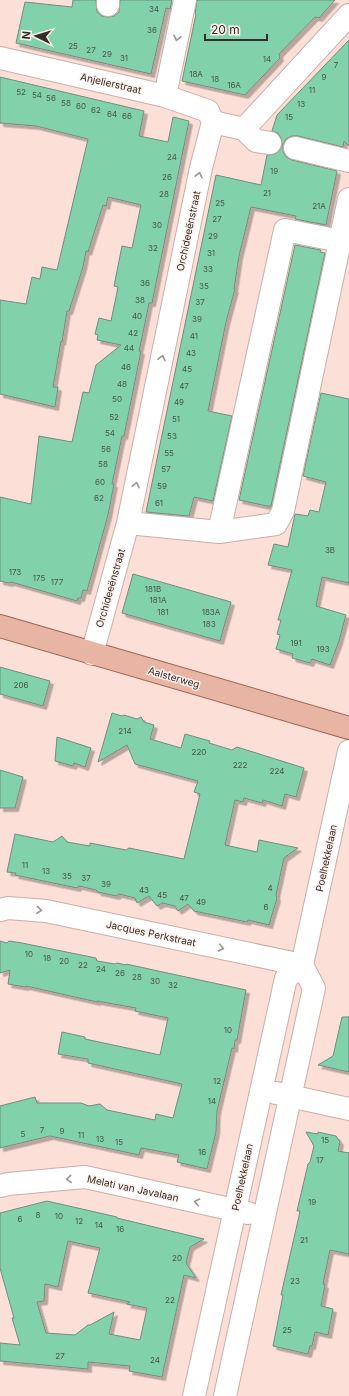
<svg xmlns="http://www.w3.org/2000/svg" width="349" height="1396" viewBox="0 0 349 1396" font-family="Inter,sans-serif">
  <defs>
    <filter id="shadow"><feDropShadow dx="3.5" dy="3.5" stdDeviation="0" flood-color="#0004"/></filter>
  </defs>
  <rect width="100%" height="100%" fill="#fce0d8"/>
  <path fill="#81d1ab" stroke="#738b7e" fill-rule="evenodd" filter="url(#shadow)" d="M 73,0 L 96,0 L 97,12 L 102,16 L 108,17 L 114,16 L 119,12 L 120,0 L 172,0 L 170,9 L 166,8 L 151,74 L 16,43 L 25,2 L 72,7 Z
    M 197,0 L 335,0 L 319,18 L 315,17 L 279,54 L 280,58 L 245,95 L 182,81 L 196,14 L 195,14 Z
    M 349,40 L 349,146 L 344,141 L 343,147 L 298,136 L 292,136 L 286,139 L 283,145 L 283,151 L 286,157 L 292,160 L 337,171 L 326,225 L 295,219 L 296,216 L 251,207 L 239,256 L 234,289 L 235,289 L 226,322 L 208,411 L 232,416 L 213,501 L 194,497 L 189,516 L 146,512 L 216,175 L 261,185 L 267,155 L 275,154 L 280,150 L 282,145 L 281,138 L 278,133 L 272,131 L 277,115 Z
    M 0,77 L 144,111 L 139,136 L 168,142 L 173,117 L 189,121 L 152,303 L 149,303 L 144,328 L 139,351 L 141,351 L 124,436 L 122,436 L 112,484 L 114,484 L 108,515 L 87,591 L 83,590 L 81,598 L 78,598 L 77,601 L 11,582 L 9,583 L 0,581 L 0,497 L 31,504 L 39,436 L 72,442 L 83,392 L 89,393 L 96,365 L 121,345 L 97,340 L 98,335 L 95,334 L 99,318 L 111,321 L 118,287 L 114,286 L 122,246 L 132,248 L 141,205 L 108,197 L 106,206 L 103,205 L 88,252 L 86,251 L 83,267 L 69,311 L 67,311 L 62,342 L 61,341 L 53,387 L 58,387 L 55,407 L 0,394 L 0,300 L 26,304 L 32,277 L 40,279 L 42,267 L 57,270 L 88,139 L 36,126 L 0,123 Z
    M 295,245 L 321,250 L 320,252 L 325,253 L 271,506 L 267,506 L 239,500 Z
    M 321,393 L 349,399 L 349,583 L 322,577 L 316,606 L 346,615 L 339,641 L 330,665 L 312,659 L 310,663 L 292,658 L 293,654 L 276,649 L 280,635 L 277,634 L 281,620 L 278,620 L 292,570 L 268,565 L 274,544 L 288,547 L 295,514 L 308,516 L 310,510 L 319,512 L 326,482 L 303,476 Z
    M 133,574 L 231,602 L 220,641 L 122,613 Z
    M 0,667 L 50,681 L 43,706 L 0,694 Z
    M 112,713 L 122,716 L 124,715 L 137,719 L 141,717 L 144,722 L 154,725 L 150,739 L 181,748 L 185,734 L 210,741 L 209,743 L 232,750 L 237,747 L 304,768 L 296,797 L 285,794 L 282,806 L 263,800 L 262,803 L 244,798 L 243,802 L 235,800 L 225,845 L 257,852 L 259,840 L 298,848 L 284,858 L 276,895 L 277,898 L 269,925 L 248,920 L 247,922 L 194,911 L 188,904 L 178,911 L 175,906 L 162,903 L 157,906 L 149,896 L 137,903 L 135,898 L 119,894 L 116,896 L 98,892 L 96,890 L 79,886 L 77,888 L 15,875 L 16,873 L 7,872 L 15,834 L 53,842 L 62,836 L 67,842 L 90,846 L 90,843 L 126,850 L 129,848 L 184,859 L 200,794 L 194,792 L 198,781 L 135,764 L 127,745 L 98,762 Z
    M 57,737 L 91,748 L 85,767 L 74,763 L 73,766 L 55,761 Z
    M 0,770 L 23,777 L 15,808 L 0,808 Z
    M 0,941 L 7,943 L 9,941 L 22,943 L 96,958 L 97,961 L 115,964 L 117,963 L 126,965 L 126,964 L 246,990 L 237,1040 L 235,1040 L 234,1049 L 232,1048 L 217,1111 L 216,1132 L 207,1169 L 177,1162 L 179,1155 L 141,1148 L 139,1155 L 50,1136 L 0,1148 L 0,1106 L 35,1097 L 37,1103 L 81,1103 L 89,1106 L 100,1104 L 107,1110 L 155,1120 L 156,1114 L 173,1118 L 182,1084 L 88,1063 L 88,1059 L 58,1054 L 62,1032 L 85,1037 L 85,1039 L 160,1055 L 168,1018 L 135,1011 L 136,1008 L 97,1001 L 97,1002 L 26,986 L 25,987 L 8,984 L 10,970 L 0,973 Z
    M 342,1017 L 349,1017 L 349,1072 L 318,1065 L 333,1056 Z
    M 306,1132 L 318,1134 L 318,1132 L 336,1136 L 340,1142 L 338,1151 L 349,1153 L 349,1254 L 330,1250 L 323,1284 L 325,1285 L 321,1306 L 333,1309 L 328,1335 L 315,1332 L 312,1346 L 310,1346 L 308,1354 L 273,1346 L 283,1295 L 281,1295 L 299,1216 L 300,1211 L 297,1211 L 308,1164 L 310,1162 L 314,1146 Z
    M 47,1201 L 117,1217 L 117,1218 L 204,1239 L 190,1247 L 186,1263 L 196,1278 L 184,1275 L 162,1377 L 129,1371 L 130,1366 L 88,1362 L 88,1369 L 0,1361 L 0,1343 L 20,1345 L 12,1318 L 14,1318 L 0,1268 L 0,1213 ZM 68,1241 L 100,1248 L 88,1293 L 130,1302 L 127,1304 L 147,1308 L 140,1340 L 109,1334 L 114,1312 L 90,1325 L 88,1325 L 75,1335 L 46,1333 L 37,1302 L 44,1301 L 45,1284 L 58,1287 Z"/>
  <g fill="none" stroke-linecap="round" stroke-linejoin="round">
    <g stroke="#c9afa7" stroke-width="24">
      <path id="minor" d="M 108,5 L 108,0
        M 0,58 L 165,96 L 208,111 L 213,122
        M 165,96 L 185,0
        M 213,122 L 244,129 L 349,15
        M 244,129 L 256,141 L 270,143
        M 295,148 L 349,161
        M 128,523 L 219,532 L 276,524 L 283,511 L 349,199
        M 219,532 L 285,230 L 340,241
        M 92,654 L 128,523 L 201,168 L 213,122
        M 0,910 L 8,908 L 46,911 L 302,965
        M 276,1093 L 349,1109
        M 0,1186 L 8,1184 L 85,1177 L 248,1213
        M 194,1396 L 286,978 L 302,965
        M 225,1396 L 314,988 L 302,965 L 349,751"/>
    </g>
    <g stroke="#a06451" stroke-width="24">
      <path id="major" d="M 0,626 L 349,728"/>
    </g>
    <use href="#minor" stroke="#fff" stroke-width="22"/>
    <use href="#major" stroke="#e8b4a4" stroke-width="22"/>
  </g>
  <defs><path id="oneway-chevron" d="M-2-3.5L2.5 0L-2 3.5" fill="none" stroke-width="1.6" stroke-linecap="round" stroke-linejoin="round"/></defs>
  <g stroke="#9a9694">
    <use href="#oneway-chevron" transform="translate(177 38) rotate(102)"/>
    <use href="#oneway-chevron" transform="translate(199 175) rotate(-78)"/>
    <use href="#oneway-chevron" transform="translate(162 358) rotate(-78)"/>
    <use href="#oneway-chevron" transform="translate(136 485) rotate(-78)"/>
    <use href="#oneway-chevron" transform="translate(39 910) rotate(5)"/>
    <use href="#oneway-chevron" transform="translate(221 948) rotate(12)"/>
    <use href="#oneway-chevron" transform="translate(69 1179) rotate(175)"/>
    <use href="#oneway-chevron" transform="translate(197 1202) rotate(-168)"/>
  </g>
  <g text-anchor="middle" stroke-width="3" stroke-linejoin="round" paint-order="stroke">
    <g font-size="8" fill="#49554a">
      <text x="154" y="12">34</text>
      <text x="152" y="33">36</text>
      <text x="73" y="49">25</text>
      <text x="91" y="53">27</text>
      <text x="107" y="57">29</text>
      <text x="124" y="61">31</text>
      <text x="267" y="62">14</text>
      <text x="336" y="68">7</text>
      <text x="196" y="77">18A</text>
      <text x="324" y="80">9</text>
      <text x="215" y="82">18</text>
      <text x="234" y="88">16A</text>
      <text x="312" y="93">11</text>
      <text x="21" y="95">52</text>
      <text x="37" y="98">54</text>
      <text x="51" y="101">56</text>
      <text x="66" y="106">58</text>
      <text x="301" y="107">13</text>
      <text x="81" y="109">60</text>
      <text x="96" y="113">62</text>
      <text x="112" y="117">64</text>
      <text x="127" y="119">66</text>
      <text x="289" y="120">15</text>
      <text x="172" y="160">24</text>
      <text x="274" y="174">19</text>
      <text x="167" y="180">26</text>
      <text x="267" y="196">21</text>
      <text x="164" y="197">28</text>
      <text x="220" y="206">25</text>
      <text x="319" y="209">21A</text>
      <text x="217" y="222">27</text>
      <text x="157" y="228">30</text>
      <text x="213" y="239">29</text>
      <text x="153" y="251">32</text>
      <text x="211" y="256">31</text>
      <text x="208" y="272">33</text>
      <text x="145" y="286">36</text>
      <text x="204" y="289">35</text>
      <text x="140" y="303">38</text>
      <text x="200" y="305">37</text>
      <text x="137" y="319">40</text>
      <text x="197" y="322">39</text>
      <text x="133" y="336">42</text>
      <text x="194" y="339">41</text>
      <text x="129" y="351">44</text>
      <text x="191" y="356">43</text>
      <text x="126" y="370">46</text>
      <text x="187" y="372">45</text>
      <text x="122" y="387">48</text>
      <text x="184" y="389">47</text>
      <text x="117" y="402">50</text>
      <text x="179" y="405">49</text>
      <text x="114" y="420">52</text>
      <text x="176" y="422">51</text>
      <text x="110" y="436">54</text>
      <text x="172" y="439">53</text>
      <text x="106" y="452">56</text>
      <text x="169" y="456">55</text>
      <text x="103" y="467">58</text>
      <text x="166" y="472">57</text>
      <text x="100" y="485">60</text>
      <text x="162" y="489">59</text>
      <text x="99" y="501">62</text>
      <text x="159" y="506">61</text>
      <text x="330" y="553">3B</text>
      <text x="15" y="575">173</text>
      <text x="39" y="581">175</text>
      <text x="57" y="585">177</text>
      <text x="153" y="592">181B</text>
      <text x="158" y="603">181A</text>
      <text x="163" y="615">181</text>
      <text x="211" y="615">183A</text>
      <text x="209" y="627">183</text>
      <text x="296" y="646">191</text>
      <text x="323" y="652">193</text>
      <text x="21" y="688">206</text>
      <text x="125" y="734">214</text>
      <text x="199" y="755">220</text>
      <text x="240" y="768">222</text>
      <text x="277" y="774">224</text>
      <text x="25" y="868">11</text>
      <text x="46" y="874">13</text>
      <text x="67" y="879">35</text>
      <text x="86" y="881">37</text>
      <text x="106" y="887">39</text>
      <text x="270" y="891">4</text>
      <text x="144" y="893">43</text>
      <text x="162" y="898">45</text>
      <text x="184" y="901">47</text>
      <text x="201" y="905">49</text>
      <text x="266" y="910">6</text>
      <text x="29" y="957">10</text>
      <text x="47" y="961">18</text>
      <text x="64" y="964">20</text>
      <text x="83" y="968">22</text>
      <text x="101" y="972">24</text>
      <text x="120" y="976">26</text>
      <text x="137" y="980">28</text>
      <text x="155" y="984">30</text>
      <text x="173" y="988">32</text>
      <text x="228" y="1033">10</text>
      <text x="217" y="1084">12</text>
      <text x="212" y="1104">14</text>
      <text x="42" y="1133">7</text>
      <text x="62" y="1134">9</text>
      <text x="23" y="1137">5</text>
      <text x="81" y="1138">11</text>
      <text x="100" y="1142">13</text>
      <text x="325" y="1143">15</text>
      <text x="119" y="1145">15</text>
      <text x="202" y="1155">16</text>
      <text x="320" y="1163">17</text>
      <text x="312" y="1205">19</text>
      <text x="38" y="1218">8</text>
      <text x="59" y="1219">10</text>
      <text x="20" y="1222">6</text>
      <text x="79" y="1224">12</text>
      <text x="99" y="1228">14</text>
      <text x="120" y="1232">16</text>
      <text x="304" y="1243">21</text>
      <text x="177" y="1261">20</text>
      <text x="295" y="1284">23</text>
      <text x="170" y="1303">22</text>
      <text x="287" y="1333">25</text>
      <text x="60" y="1359">27</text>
      <text x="155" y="1363">24</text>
    </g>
    <g font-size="10" fill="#362c29" stroke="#fdf2ee">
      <text transform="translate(111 83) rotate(13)" y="4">Anjelierstraat</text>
      <text transform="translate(188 231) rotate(-78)" y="4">Orchideeënstraat</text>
      <text transform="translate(110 588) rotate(-74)" y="4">Orchideeënstraat</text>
      <text transform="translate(174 677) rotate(16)" y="4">Aalsterweg</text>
      <text transform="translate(326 858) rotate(-78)" y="4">Poelhekkelaan</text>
      <text transform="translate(151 933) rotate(12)" y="4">Jacques Perkstraat</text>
      <text transform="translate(242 1177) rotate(-78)" y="4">Poelhekkelaan</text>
      <text transform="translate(133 1188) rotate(12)" y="4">Melati van Javalaan</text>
    </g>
  </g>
  <g transform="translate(36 36) rotate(275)" stroke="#fdf2ee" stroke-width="3" paint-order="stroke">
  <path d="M0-3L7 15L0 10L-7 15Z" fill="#362c29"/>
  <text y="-6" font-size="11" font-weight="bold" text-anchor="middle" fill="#362c29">N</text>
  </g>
  <path d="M205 34v6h62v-6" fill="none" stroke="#362c29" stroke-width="2"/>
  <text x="211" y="34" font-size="12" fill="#362c29" stroke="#fdf2ee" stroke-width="3" paint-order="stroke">20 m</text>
</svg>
